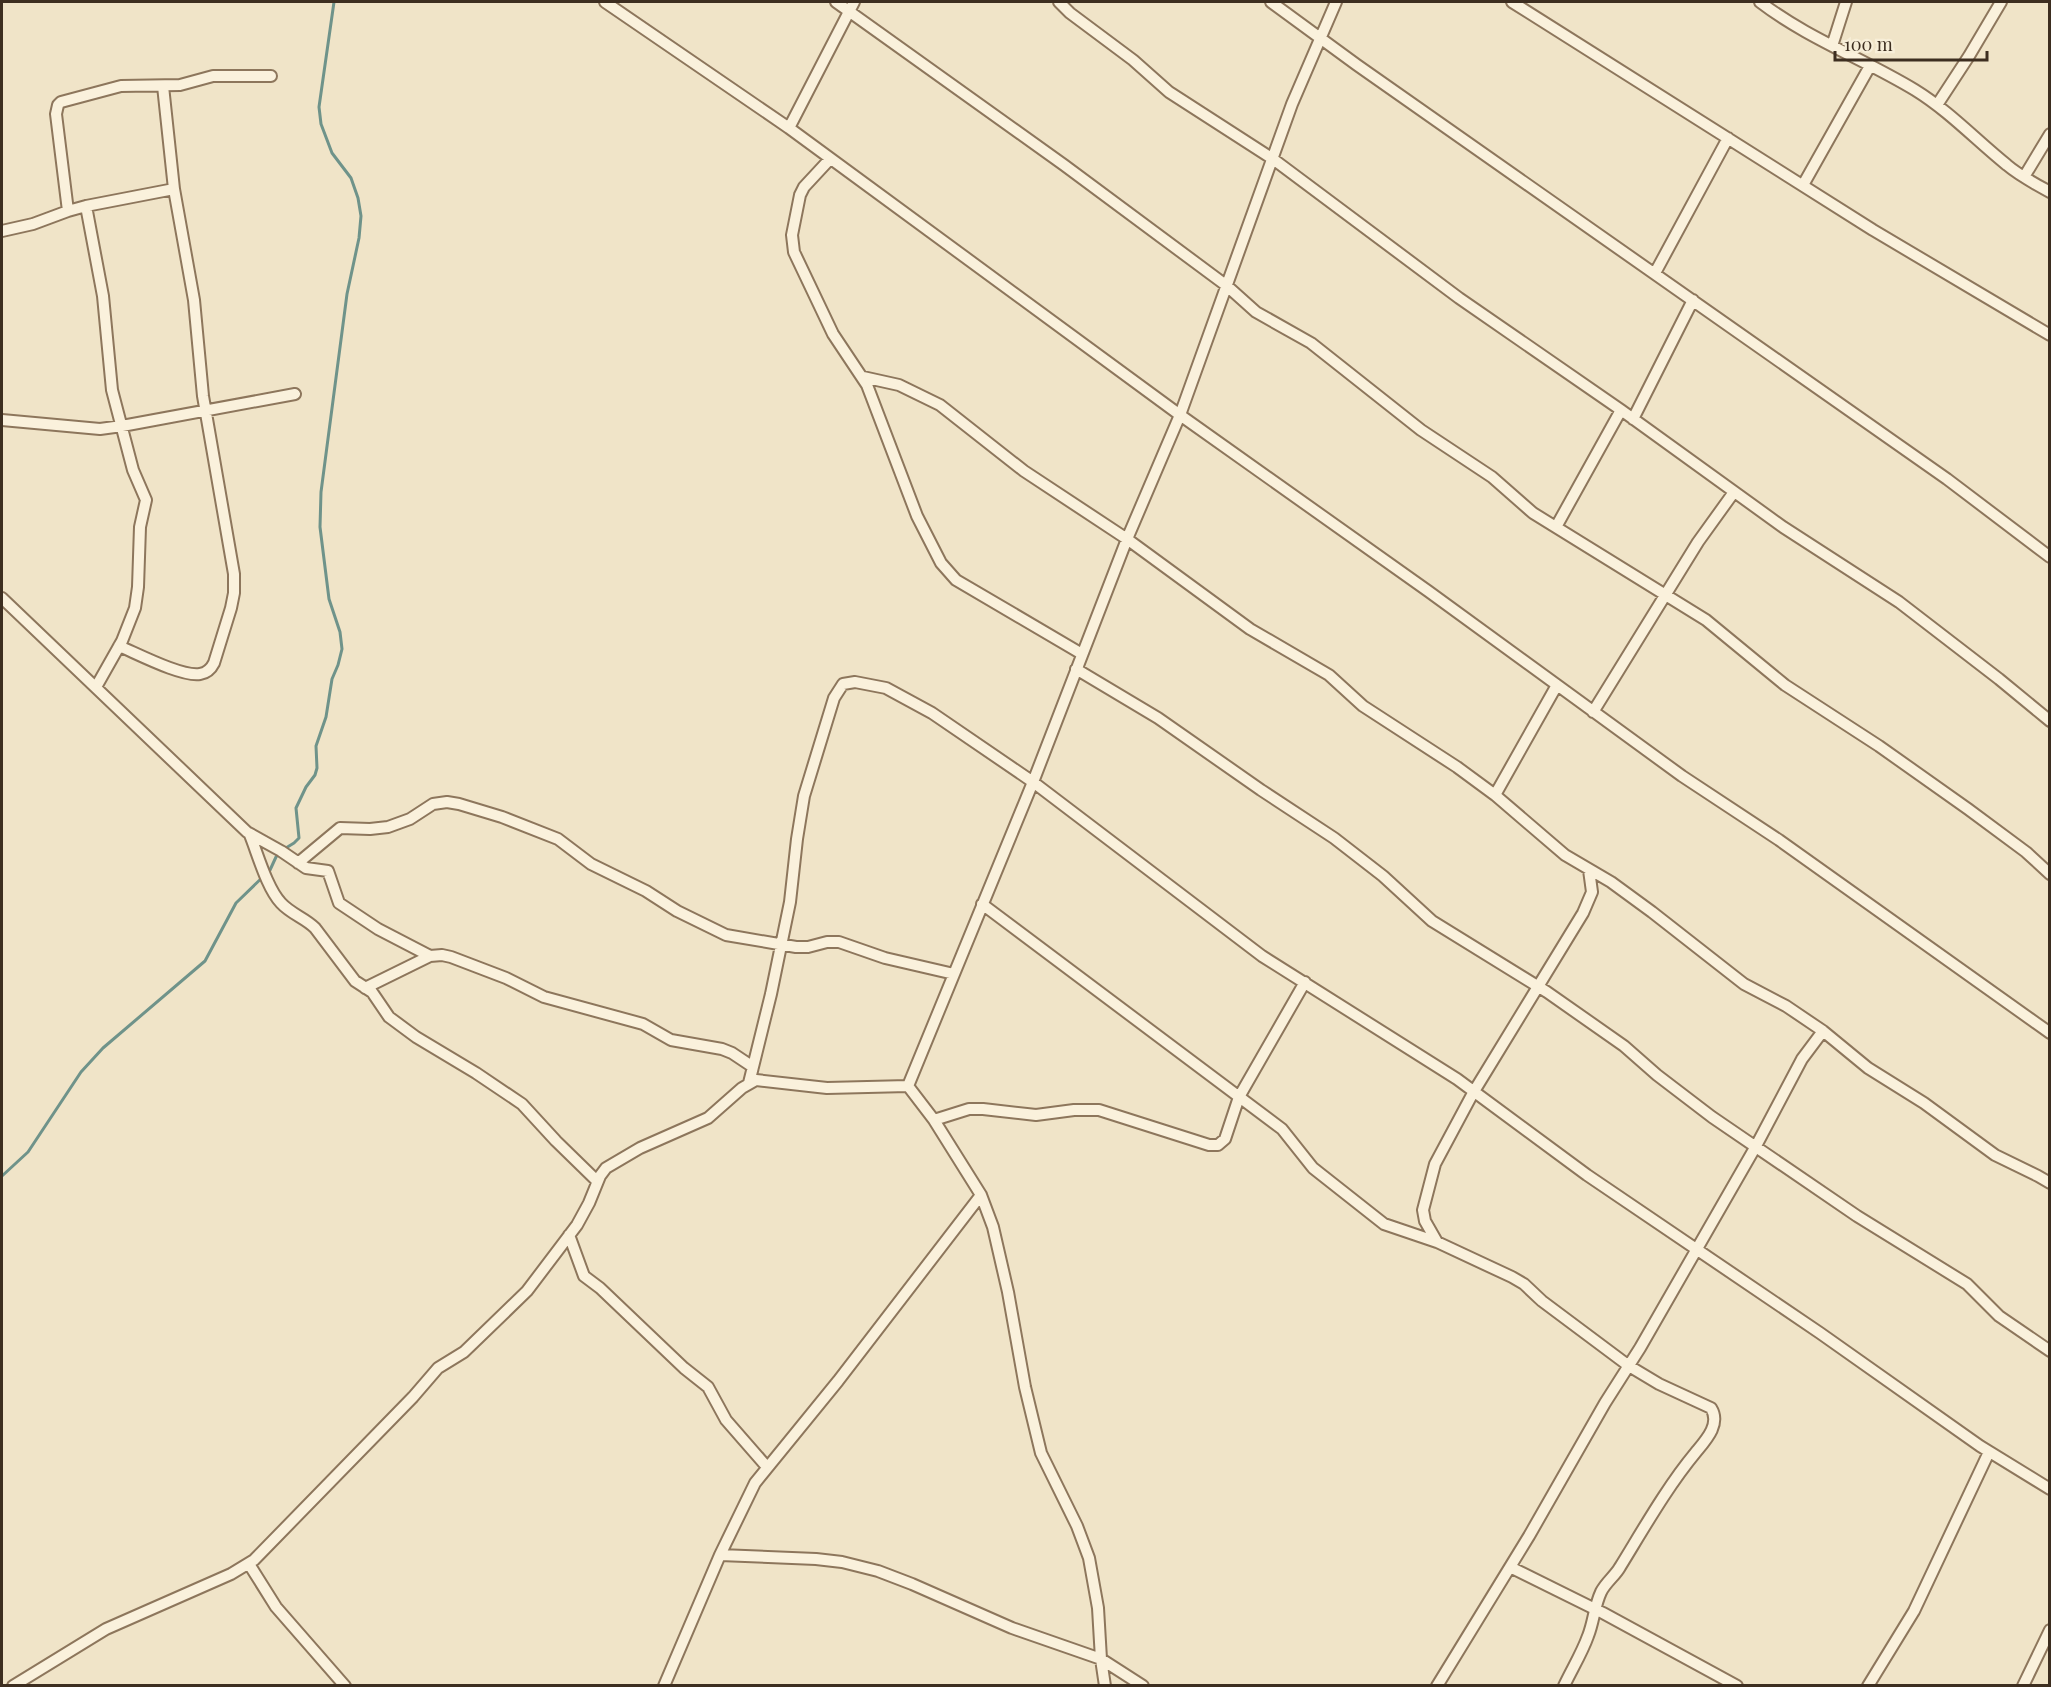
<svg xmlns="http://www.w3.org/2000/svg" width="2051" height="1687" viewBox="0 0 2051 1687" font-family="'Playfair Display',serif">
  <rect width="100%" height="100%" fill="#f0e4c8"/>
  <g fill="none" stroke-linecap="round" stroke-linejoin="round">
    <path stroke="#6f938a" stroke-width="3" d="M 2,1176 L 28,1152 L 81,1072 L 103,1048 L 205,961 L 236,903 L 270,870 L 276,857 L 281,851 L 294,843 L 299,838 L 296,808 L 306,787 L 315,775 L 317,768 L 316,746 L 326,717 L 332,679 L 338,665 L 342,649 L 340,632 L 329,599 L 320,527 L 321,492 L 347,294 L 359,238 L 361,216 L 358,198 L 351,178 L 332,153 L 321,124 L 319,107 L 334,2"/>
    <g stroke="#8d765c" stroke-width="14">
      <path id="street" d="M 605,2 L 789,128 L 1180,415 L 1428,591 L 1682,776 L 1779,840 L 2050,1033
        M 836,2 L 1064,165 L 1227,286 L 1256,312 L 1311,343 L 1421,430 L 1492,477 L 1533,513 L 1706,620 L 1785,685 L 1879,746 L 1968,809 L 2026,852 L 2050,874
        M 1059,2 L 1070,13 L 1133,60 L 1169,92 L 1273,159 L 1459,298 L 1621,410 L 1783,527 L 1899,602 L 1999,679 L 2050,721
        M 1271,2 L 1357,65 L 1947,479 L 2050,557
        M 1512,2 L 1873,230 L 2050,335
        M 1760,2 C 1807,38 1864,59 1915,90 C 1949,111 1976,140 2007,165 C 2020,176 2035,184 2050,192
        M 1832,46 L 1846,2
        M 1937,105 L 1969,56 L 2001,2
        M 789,128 L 854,2
        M 830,159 L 804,187 L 800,195 L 792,235 L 794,252 L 833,334 L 867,385 L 917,516 L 941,563 L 956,580 L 1082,654
        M 2024,177 L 2050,134
        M 1803,185 L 1870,66
        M 86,206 L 103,296 L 112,390 L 133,470 L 146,500 L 140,527 L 138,587 L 135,608 L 122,641 L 96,687
        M 68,211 L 56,114 L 58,105 L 61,102 L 121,86 L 180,85 L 213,76 L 271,76
        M 2,231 L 33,224 L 68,211 L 86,206 L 174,189
        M 1655,273 L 1728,138
        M 863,377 L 899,385 L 940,405 L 1024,471 L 1127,539 L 1250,629 L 1329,675 L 1363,706 L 1457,767 L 1495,795 L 1565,855 L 1611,882 L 1652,912 L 1744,984 L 1786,1006 L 1823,1031 L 1868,1068 L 1924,1103 L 1995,1155 L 2038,1176 L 2050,1183
        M 1633,419 L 1693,300
        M 2,420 L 100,429 L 122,426 L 295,394
        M 1556,527 L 1621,410
        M 2,598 L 247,832 L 281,851 L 306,868 L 328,871 L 339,903 L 378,929 L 430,956
        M 119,646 C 138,654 182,677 200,674 C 207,673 211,669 214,663 L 231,608 L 234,593 L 234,574 L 203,396 L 194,300 L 174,189 L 163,86
        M 1076,669 L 1158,718 L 1261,790 L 1334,838 L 1383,876 L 1432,921 L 1547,992 L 1624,1046 L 1657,1075 L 1712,1117 L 1857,1216 L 1967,1284 L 1999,1316 L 2050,1351
        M 1593,712 L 1698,542 L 1734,492
        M 1495,795 L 1557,685
        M 250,835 C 258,855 267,888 281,903 C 291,914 305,918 315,928 L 355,981 L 372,992 L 389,1017 L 416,1037 L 476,1073 L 522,1104 L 556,1141 L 597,1181
        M 298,863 L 340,828 L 370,829 L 388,827 L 410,819 L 433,804 L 447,802 L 459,804 L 502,817 L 558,839 L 591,864 L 646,891 L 677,911 L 726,935 L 796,947 L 808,947 L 827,942 L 839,942 L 885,958 L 954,974
        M 982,904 L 1282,1129 L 1313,1168 L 1384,1224 L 1437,1242 L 1512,1277 L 1524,1284 L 1542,1301 L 1629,1366 L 1659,1384 L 1711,1408 C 1721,1424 1706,1440 1696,1452 C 1667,1487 1644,1528 1620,1567 C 1615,1576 1606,1582 1601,1592 C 1594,1607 1594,1621 1588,1636 C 1582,1653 1572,1669 1564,1686
        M 365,988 L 430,956 L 442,955 L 451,957 L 506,978 L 544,997 L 643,1024 L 671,1040 L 722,1049 L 732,1053 L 753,1067
        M 749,1083 L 771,994 L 790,902 L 797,839 L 804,796 L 834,698 L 843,684 L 855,682 L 886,688 L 932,713 L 1033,782 L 1262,956 L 1457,1079 L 1587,1175 L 1820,1333 L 1980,1446 L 2050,1489
        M 908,1086 L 1033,782 L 1127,539 L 1180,415 L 1292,104 L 1336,2
        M 908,1086 L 934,1120 L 981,1195 L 993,1227 L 1008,1292 L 1025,1387 L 1041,1453 L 1077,1526 L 1089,1558 L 1098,1608 L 1101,1659 L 1105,1686
        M 934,1120 L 969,1109 L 983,1109 L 1036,1115 L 1074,1110 L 1099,1110 L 1209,1145 L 1218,1145 L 1225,1139 L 1239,1097 L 1305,982
        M 569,1235 L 584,1276 L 600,1288 L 684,1368 L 708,1387 L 726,1420 L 767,1467
        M 1437,1242 L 1425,1221 L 1423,1210 L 1435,1164 L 1473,1093 L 1583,913 L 1592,892 L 1589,870
        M 720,1555 L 816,1559 L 842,1562 L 878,1571 L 912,1584 L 1012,1628 L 1101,1659 L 1143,1686
        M 249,1564 L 276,1607 L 345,1686
        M 1510,1567 L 1603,1613 L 1737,1686
        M 13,1686 L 106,1629 L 231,1574 L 254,1560 L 413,1397 L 438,1368 L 464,1352 L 527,1291 L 577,1225 L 589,1203 L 600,1176 L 606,1168 L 640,1148 L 708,1118 L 742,1088 L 756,1080 L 827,1088 L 908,1086
        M 664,1686 L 720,1555 L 755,1483 L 838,1381 L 981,1195
        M 1437,1686 L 1529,1536 L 1605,1403 L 1640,1348 L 1756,1146 L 1802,1059 L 1823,1031
        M 1868,1686 L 1914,1611 L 1989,1452
        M 2023,1686 L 2050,1630"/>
    </g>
    <use href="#street" stroke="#faf1dc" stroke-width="10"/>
  </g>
  <rect width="2051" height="1687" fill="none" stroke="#3d2e20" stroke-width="6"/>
  <path d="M1835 51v9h152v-9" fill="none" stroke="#3d2e20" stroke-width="3"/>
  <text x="1844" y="51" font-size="18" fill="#3d2e20" stroke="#f7eed8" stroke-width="4.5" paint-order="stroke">100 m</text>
</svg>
